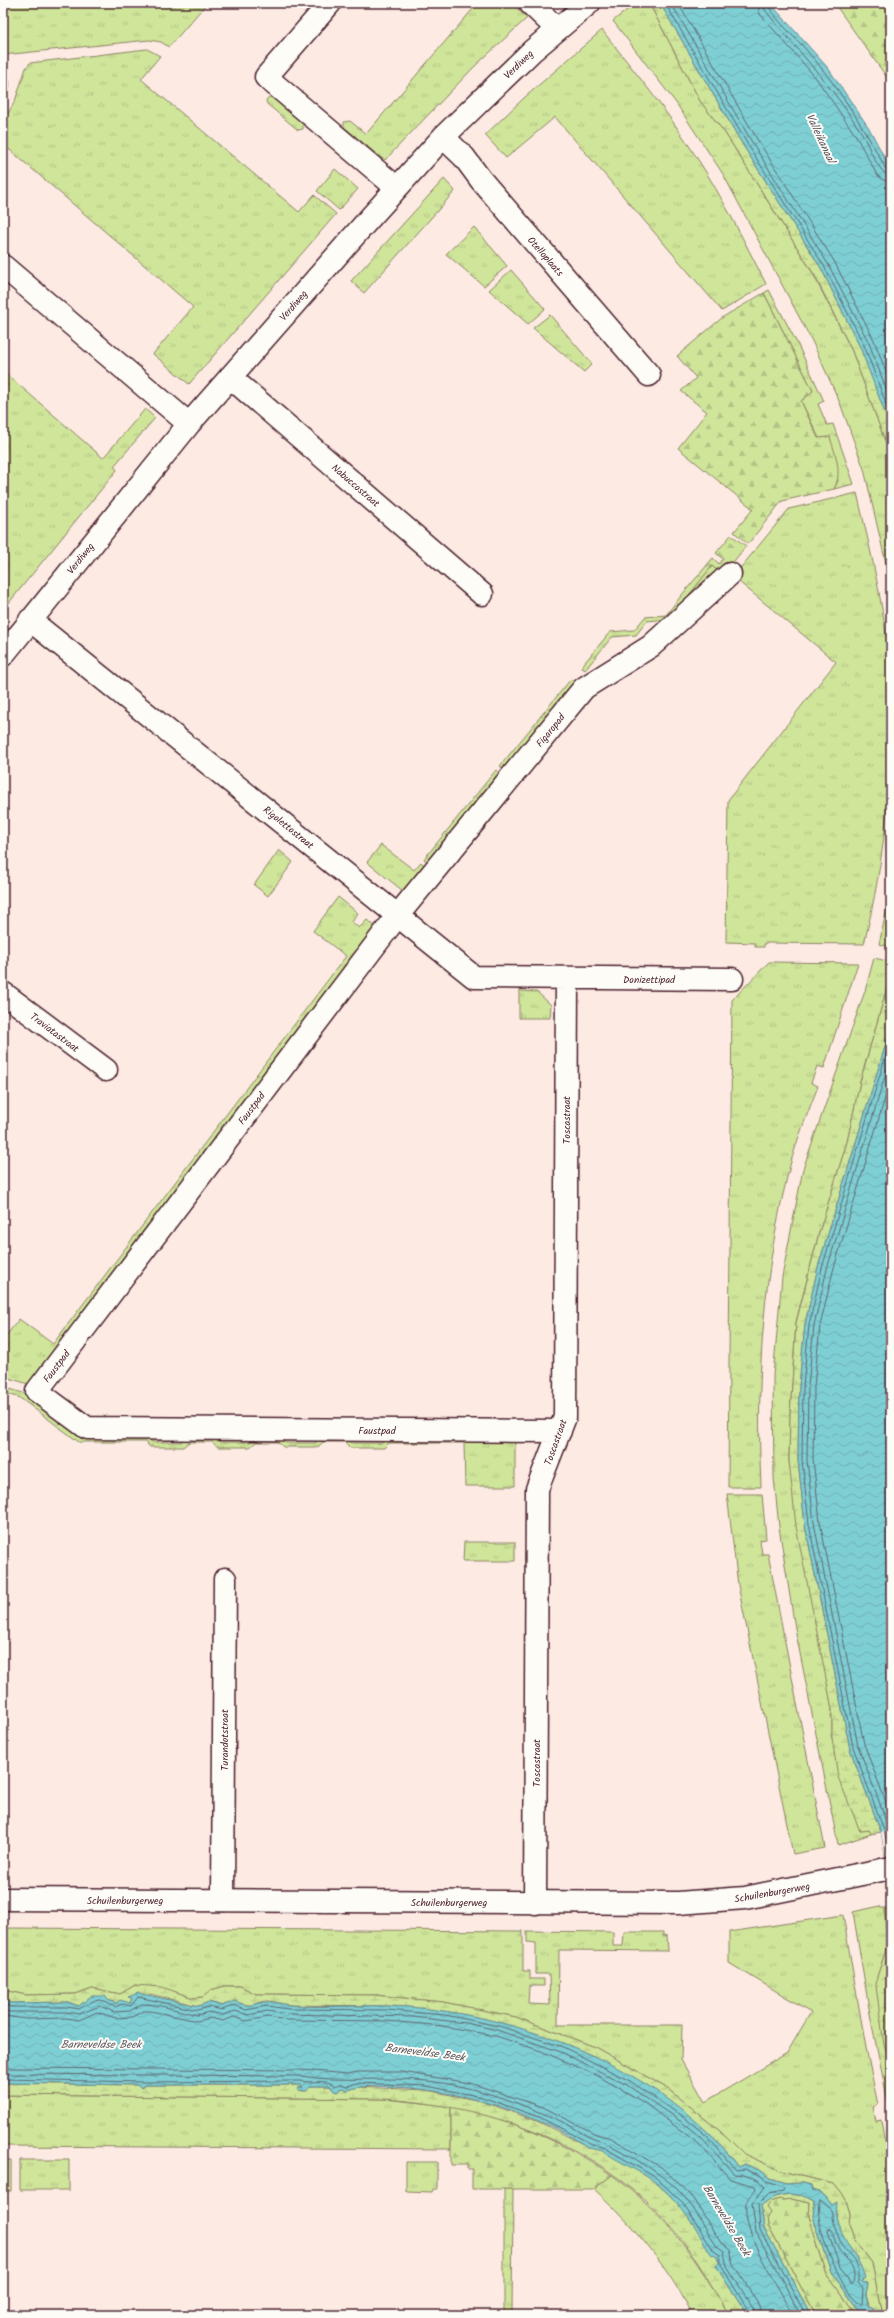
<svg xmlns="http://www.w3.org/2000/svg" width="894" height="2318" viewBox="0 0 894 2318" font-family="Kalam,sans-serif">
  <defs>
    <pattern id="grass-tufts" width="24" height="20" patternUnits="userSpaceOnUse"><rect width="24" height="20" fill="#cfe59a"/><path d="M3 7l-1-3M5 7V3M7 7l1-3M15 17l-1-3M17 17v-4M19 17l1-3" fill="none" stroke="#b3c485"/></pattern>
    <pattern id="forest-firs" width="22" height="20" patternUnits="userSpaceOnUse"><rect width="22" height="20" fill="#cfe59a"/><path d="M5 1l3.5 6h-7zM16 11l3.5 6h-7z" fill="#b3c485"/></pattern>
    <pattern id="wetland-marsh" width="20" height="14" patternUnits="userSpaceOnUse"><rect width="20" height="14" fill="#cfe59a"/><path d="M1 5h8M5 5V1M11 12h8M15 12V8" fill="none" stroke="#b3c485"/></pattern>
    <pattern id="water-waves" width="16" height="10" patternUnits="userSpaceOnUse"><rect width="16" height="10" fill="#7ecfd4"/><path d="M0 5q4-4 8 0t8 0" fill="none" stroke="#6eb1b6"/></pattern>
  </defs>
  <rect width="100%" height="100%" fill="#fceae3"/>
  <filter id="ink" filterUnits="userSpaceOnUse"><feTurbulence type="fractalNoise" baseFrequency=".025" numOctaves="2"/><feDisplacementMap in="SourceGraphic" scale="8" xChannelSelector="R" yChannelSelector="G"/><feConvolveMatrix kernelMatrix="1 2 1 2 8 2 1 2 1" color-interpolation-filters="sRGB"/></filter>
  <g filter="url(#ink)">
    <path fill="url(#grass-tufts)" stroke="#8c8262" d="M 3,3 L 207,3 L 169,47 L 161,42 L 149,40 L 3,55 Z
      M 478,3 L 511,3 L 527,18 L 474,67 L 385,160 L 380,157 L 344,127 L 344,122 L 350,121 L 366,134 Z
      M 636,3 L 649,3 L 700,101 L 725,133 L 811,270 L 852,351 L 891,457 L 891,585 L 864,469 L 840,403 L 812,341 L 723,174 L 676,103 L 613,21 Z
      M 602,30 C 635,72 669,113 697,158 C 723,198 744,241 766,284 L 722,311 L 555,117 L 506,158 L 485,135 L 524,98 Z
      M 147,49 L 160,56 L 141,79 L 299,212 L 314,195 L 336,214 L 189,384 L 153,354 L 193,307 L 3,144 L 3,122 L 15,101 L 26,68 L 30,63 Z
      M 3,71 C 14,80 9,92 3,102 Z
      M 269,97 L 272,97 L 303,123 L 303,129 L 298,130 L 267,104 L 266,100 Z
      M 335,169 L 358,189 L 339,210 L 317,191 Z
      M 444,179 L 455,191 L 364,293 L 351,281 Z
      M 474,227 L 507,266 L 484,286 L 446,254 Z
      M 511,270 L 545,309 L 528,324 L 489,290 Z
      M 769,290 L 797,343 L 824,401 L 818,404 L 827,425 L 833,424 L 854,484 L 834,489 L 838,481 L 830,437 L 819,438 L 801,401 L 813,391 L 764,293 Z
      M 550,315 L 592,364 L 584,372 L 533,328 Z
      M 3,371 L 103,458 L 145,409 L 155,418 L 114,466 L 117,470 L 3,610 Z
      M 857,493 C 872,556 887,619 891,683 C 894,772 885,858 864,944 L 764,943 L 764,947 L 755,947 L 755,943 L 726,942 L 728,800 L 836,662 L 733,577 L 789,509 Z
      M 712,566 L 723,575 L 720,579 L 713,573 L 688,602 L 685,600 L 669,619 L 647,621 L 636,635 L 612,637 L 585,670 L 581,667 L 610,632 L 634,630 L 645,617 L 666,615 L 681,596 L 685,599 Z
      M 571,679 L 575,682 L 503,769 L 500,766 Z
      M 496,770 L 500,773 L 427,862 L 424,859 Z
      M 381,845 L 414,870 L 421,862 L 424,865 L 403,891 L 367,862 Z
      M 279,850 L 293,862 L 268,896 L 254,885 Z
      M 891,890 L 891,947 L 879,944 Z
      M 338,897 L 358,913 L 352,922 L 359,928 L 367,920 L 375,926 L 28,1384 L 3,1376 L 3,1340 L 19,1319 L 53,1344 L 346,956 L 313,931 Z
      M 874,958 L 891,962 L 891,974 L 860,1082 L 847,1142 L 819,1233 L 796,1322 L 790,1415 L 789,1461 L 832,1709 L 832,1738 L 860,1831 L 870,1830 L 871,1834 L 838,1845 L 795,1628 L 779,1527 L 774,1478 L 773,1376 L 782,1277 L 803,1169 L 865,991 Z
      M 769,962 L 858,963 L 824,1068 L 817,1066 L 811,1083 L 818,1086 C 809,1110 799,1134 792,1158 C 763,1265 756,1376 761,1487 L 728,1487 L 732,1000 Z
      M 519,991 L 537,992 L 551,1005 L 550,1018 L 519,1018 Z
      M 3,1387 L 23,1393 L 81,1437 L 147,1437 L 152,1442 L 181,1442 L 187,1437 L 215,1437 L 220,1442 L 250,1442 L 255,1437 L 280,1437 L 286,1443 L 315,1443 L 321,1438 L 347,1438 L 352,1443 L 382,1443 L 387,1438 L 515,1439 L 515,1486 L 465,1486 L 464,1443 L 389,1443 L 384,1448 L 350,1448 L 345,1442 L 323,1442 L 318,1447 L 283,1447 L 278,1442 L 256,1442 L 250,1447 L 218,1447 L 212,1442 L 189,1442 L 183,1447 L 150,1447 L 145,1442 L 79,1442 L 20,1398 L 3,1392 Z
      M 727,1494 L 762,1494 L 766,1539 L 760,1540 L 762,1554 L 768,1554 L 825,1848 L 793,1854 L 738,1585 Z
      M 464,1542 L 515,1542 L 515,1561 L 463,1561 Z
      M 880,1906 L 880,1908 L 885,1908 L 886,1950 L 877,1977 L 891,2061 L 891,2117 L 871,2020 L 853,1912 Z
      M 843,1915 L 866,2048 L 878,2105 L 873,2107 L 876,2121 L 881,2120 L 891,2173 L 891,2315 L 882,2315 L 872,2263 L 854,2239 L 849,2224 L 850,2213 L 845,2198 L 834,2184 L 781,2171 L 743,2154 L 727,2137 L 670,2090 L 595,2047 L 516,2017 L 443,2002 L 375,1995 L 256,1994 L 240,1986 L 225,1986 L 211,1990 L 203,1997 L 193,1998 L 176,1992 L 135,1985 L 120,1994 L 92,1988 L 76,1994 L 26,1995 L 3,1990 L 3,1928 L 523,1931 L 523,1971 L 530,1971 L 530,1979 L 544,1979 L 544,1986 L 529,1986 L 528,2004 L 550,2005 L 549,1974 L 536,1974 L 536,1943 L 527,1942 L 527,1931 L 613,1932 L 613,1946 L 623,1946 L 624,1932 L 663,1932 L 663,1936 L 667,1935 L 668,1951 L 559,1950 L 558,2025 L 682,2025 L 681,2060 L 705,2102 L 787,2053 L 811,2012 L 729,1963 L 729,1932 Z
      M 3,2095 L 384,2099 L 451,2106 L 451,2149 L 3,2146 Z
      M 3,2160 L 11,2160 L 11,2191 L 3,2191 Z
      M 20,2160 L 69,2160 L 69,2190 L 20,2190 Z
      M 406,2162 L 437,2162 L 437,2189 L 433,2189 L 432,2192 L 406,2191 Z
      M 612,2175 C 664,2212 698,2259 728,2315 L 693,2315 C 667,2267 635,2226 594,2189 Z
      M 504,2189 L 513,2189 L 512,2315 L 504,2315 Z"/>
    <path fill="url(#forest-firs)" stroke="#8c8262" d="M 834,3 L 891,3 L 891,83 Z
      M 764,293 L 813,391 L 801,401 L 818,438 L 830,437 C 835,454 843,472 834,489 L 782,501 L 748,544 L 734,532 L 753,509 L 678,448 L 707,412 L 681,391 L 696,378 L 677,356 L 723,317 Z
      M 731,535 L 746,546 L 723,575 L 712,566 L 685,600 L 681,596 L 713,558 L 719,564 L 723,559 L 716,553 Z
      M 451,2106 C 509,2118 563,2142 612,2175 L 594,2189 L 472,2189 L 472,2169 L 467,2169 L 467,2165 L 451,2165 Z
      M 780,2199 L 782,2200 L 791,2199 L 810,2203 L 809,2216 L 827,2275 L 857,2315 L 816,2315 L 768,2226 L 766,2207 L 772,2201 Z"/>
    <path fill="url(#wetland-marsh)" stroke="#8c8262" d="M 649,3 L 660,3 L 744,147 L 821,268 L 860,347 L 875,385 L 891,429 L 891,457 L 852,351 L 815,276 L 725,133 L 700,101 Z
      M 891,974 L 891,1027 L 818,1267 L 805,1324 L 799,1386 L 798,1460 L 805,1525 L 850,1749 L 881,1832 L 871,1834 L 869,1830 L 860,1831 L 838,1777 L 832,1738 L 832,1709 L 796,1526 L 789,1461 L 790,1415 L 796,1323 L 819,1233 L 847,1142 L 860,1082 Z
      M 891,1906 L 891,2061 L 884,2045 L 876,1986 L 877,1977 L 886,1950 L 885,1908 Z
      M 135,1985 L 162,1987 L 193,1998 L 203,1997 L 211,1990 L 225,1986 L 240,1986 L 256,1994 L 374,1995 L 443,2002 L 516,2017 L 595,2047 L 670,2090 L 727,2137 L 744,2154 L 781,2171 L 834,2184 L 845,2198 L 850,2213 L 849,2224 L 854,2239 L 872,2263 L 882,2315 L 872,2315 L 866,2294 L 868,2284 L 862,2282 L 862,2279 L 864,2279 L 855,2254 L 845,2243 L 836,2220 L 837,2213 L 821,2192 L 812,2189 L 811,2185 L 803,2183 L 787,2184 L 769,2179 L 763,2172 L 745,2164 L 739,2167 C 717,2137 689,2115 659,2095 C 578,2040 485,2010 387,2006 C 355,2005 323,2006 291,2005 C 283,2005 275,2001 267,2001 C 251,2002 255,2010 235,2001 L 222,2006 L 209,2002 L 198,2006 L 150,1994 L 148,1996 L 129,1997 L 132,1998 L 130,2003 L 117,2003 L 97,1997 L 90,1998 L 79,2006 L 68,2002 L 10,2003 L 3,1999 L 3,1990 L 26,1995 L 76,1994 L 92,1988 L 120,1994 Z
      M 3,2083 L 139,2085 L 141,2088 L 145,2085 L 301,2085 L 303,2088 L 299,2088 L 298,2090 L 306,2091 L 311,2086 L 330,2086 L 334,2091 L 342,2088 L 347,2090 L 357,2087 L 426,2090 L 481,2101 L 537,2121 L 591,2148 L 604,2151 L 653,2180 L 678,2203 L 717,2257 L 719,2263 L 716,2266 L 747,2315 L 728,2315 C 709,2280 690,2246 662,2217 C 591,2141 485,2105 384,2099 L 3,2095 Z
      M 790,2194 L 805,2196 L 815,2201 L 813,2216 L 832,2273 L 862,2315 L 857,2315 L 827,2275 L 809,2216 L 810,2203 L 791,2199 L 782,2200 L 780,2199 L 772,2201 L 766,2207 L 770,2213 L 767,2217 L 768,2226 L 816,2315 L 811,2315 L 764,2228 L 761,2206 L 770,2197 Z"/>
    <path fill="url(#water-waves)" stroke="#698990" d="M 660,3 L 770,3 L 828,68 L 869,128 L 891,170 L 891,429 L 860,347 L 821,268 L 744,147 Z
      M 891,1027 L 891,1889 L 881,1832 L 850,1749 L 805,1525 L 798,1460 L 799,1386 L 805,1324 L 818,1267 Z
      M 138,1993 L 198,2006 L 209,2002 L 222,2006 L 235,2001 C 255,2010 251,2002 267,2002 C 274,2001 281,2004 288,2005 C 320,2008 353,2005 385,2006 C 507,2008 664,2067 739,2167 L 745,2164 L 763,2172 L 769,2179 L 787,2184 L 803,2183 L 811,2185 L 812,2189 L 821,2192 L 831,2205 L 836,2202 C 832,2232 858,2252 865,2279 L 862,2279 L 862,2282 L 868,2283 L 866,2294 L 868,2306 L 873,2308 L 872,2315 L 862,2315 L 832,2273 L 813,2216 L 815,2201 C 798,2191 775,2192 761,2206 L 764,2228 L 811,2315 L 747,2315 L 716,2266 L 719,2263 L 717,2257 L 711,2254 C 696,2229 683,2206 660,2186 C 644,2173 623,2164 604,2152 C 600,2149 595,2150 590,2148 C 580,2143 571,2136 561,2131 C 509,2106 453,2090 395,2087 C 379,2086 362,2085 347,2090 L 342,2088 L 339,2089 L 339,2092 L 334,2091 L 330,2086 L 311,2086 L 306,2091 L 298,2090 L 299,2087 L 303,2088 L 301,2085 L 145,2085 L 141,2088 L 138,2085 L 3,2083 L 3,1999 L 10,2003 L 68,2002 L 79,2006 L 91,1996 L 105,1996 L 108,2000 L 116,2003 L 120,2000 L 130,2003 L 132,1998 L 128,1997 Z"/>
    <path fill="#fceae3" d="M 891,1830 L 891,1889 L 881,1832 Z"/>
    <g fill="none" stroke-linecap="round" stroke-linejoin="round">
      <path stroke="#5f656f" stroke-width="1" d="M 665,3 L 748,145 L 824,266 L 864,345 L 891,417
        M 671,3 L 752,142 L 828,264 L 869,343 L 891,402
        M 678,3 L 757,139 L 834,261 L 874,340 L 891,385
        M 757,3 L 760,14 L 816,78 L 856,136 L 877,175 L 883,180 L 891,182
        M 763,3 L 765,10 C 798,51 833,87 861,132 C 868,143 878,175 891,176
        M 768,3 C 769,13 794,37 802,45 C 836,83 862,124 886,169 L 891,171
        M 891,1056 L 827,1269 L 814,1325 L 808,1387 L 807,1460 L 814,1523 L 858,1746 L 882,1809 L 891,1839
        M 891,1078 L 833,1271 L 820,1326 L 814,1387 L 813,1459 L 820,1522 L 864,1744 L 891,1816
        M 889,1856 L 884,1830 L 853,1747 L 809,1524 L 802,1460 L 803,1387 L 809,1325 L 822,1268 L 891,1038
        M 3,2003 L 10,2007 L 67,2007 L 79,2009 L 93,2001 L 101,2000 L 115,2007 L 122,2004 L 131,2006 L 138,1997 L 197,2010 L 209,2007 L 222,2010 L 235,2005 L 246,2010 L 267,2006 L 288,2009 L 387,2010 L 445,2015 L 499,2026 L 563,2047 L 630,2081 L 686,2119 L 707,2136 L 736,2170 L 745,2169 L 761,2176 L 767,2182 L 785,2188 L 784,2191 L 768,2194 L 758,2204 L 760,2230 L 806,2315
        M 3,2009 L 9,2012 L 67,2012 L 79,2014 L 100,2006 L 114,2012 L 130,2011 L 141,2004 L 157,2005 L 197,2015 L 209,2012 L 223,2015 L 235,2011 L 248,2015 L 267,2011 L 288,2014 L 413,2017 L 466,2023 L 497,2030 L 561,2052 L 627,2085 L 683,2123 L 703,2139 L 734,2174 L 744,2175 L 758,2180 L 765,2187 L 752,2204 L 756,2232 L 801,2315
        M 3,2016 L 27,2019 L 66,2018 L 79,2020 L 97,2012 L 116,2018 L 132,2017 L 143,2011 L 151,2011 L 197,2021 L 210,2018 L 223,2021 L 234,2017 L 246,2021 L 268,2017 L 287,2020 L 387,2021 L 443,2026 L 496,2036 L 541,2051 L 598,2076 L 643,2102 L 699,2144 L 730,2179 L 755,2186 L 756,2189 C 752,2194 747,2198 746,2204 C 742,2234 779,2288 794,2315
        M 3,2068 L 302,2070 L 348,2074 L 357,2072 L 402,2072 L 470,2083 L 543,2107 L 596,2134 L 611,2138 L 661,2167 L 690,2194 L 721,2243 L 730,2250 L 734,2265 L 760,2306 L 762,2315
        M 3,2074 L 301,2076 C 342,2083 384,2076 427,2081 C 475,2086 521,2103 565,2123 C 575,2128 584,2135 594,2139 C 598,2141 604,2141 608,2144 C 627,2154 647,2165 664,2178 C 688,2195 702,2222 717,2247 L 724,2252 L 727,2267 L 754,2309 L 756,2315
        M 3,2079 L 142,2082 L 301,2081 C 311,2084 327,2078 335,2086 L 341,2084 L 347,2086 L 357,2083 L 427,2086 L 482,2097 L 539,2117 L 592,2144 L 605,2148 L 655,2177 L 681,2201 L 714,2251 L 720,2255 L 722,2267 L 751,2315
        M 820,2200 L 831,2210 C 833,2214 831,2218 833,2222 C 835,2229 838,2236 841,2243 C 849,2261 859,2256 858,2282 L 863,2288 L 862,2305 C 842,2297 811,2219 820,2200 Z
        M 829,2229 C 834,2232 834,2240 837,2246 C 842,2259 860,2267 852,2284 L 840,2269 L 828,2232 Z"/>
      <g stroke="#4a1f2b" stroke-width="25">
        <path id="street" d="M 330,3 L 266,77 L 397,188
          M 530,3 L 557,29
          M 443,137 L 464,157 L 481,180 L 649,375
          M 3,266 L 189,424
          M 230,377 L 482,594
          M 30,620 L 474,977 L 732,979
          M 3,655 L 189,424 L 369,219 L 443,137 L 532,51 L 589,3
          M 3,993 L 106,1070
          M 560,1431 L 87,1428 L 37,1391 L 398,915 L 584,688 L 651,646 L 730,574
          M 223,1900 L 225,1579
          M 535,1903 L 537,1489 L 565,1417 L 567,979"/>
      </g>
      <g stroke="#4a1f2b" stroke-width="25">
        <path id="secondary" d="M 3,1899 L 678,1903 L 745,1898 L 891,1868"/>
      </g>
      <use href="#street" stroke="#fdfcf7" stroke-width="22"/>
      <use href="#secondary" stroke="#fdfcf7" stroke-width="22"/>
    </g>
  </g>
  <g text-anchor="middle" stroke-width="4" stroke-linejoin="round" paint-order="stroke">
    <g font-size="10" fill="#4a1f2b" stroke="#fdfcf7">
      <text transform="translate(518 64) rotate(-44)" y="4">Verdiweg</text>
      <text transform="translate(546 256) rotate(49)" y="4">Otelloplaats</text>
      <text transform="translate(293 305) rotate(-49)" y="4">Verdiweg</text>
      <text transform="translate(356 485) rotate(41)" y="4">Nabuccostraat</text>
      <text transform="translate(80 558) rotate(-51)" y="4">Verdiweg</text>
      <text transform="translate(550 730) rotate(-51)" y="4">Figaropad</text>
      <text transform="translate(289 827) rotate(39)" y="4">Rigolettostraat</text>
      <text x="649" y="983">Donizettipad</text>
      <text transform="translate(55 1032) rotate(37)" y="4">Traviatastraat</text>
      <text transform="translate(251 1108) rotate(-53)" y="4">Faustpad</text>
      <text transform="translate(566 1120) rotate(-90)" y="4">Toscastraat</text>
      <text transform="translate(56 1366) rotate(-53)" y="4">Faustpad</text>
      <text x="377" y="1434">Faustpad</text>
      <text transform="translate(555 1442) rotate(-70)" y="4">Toscastraat</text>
      <text transform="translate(224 1740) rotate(-90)" y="4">Turandotstraat</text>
      <text transform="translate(536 1763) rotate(-90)" y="4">Toscastraat</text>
      <text transform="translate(772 1892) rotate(-10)" y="4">Schuilenburgerweg</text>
      <text x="125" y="1904">Schuilenburgerweg</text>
      <text x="449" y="1906">Schuilenburgerweg</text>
    </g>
    <g font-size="11" font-style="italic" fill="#5a545e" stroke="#fdfcf7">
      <text transform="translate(821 138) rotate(65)" y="4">Valleikanaal</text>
      <text x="101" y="2048">Barneveldse Beek</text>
      <text transform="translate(425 2052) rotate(7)" y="4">Barneveldse Beek</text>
      <text transform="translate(727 2220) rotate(59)" y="4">Barneveldse Beek</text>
    </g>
  </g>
  <rect width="894" height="2318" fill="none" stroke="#fdfcf7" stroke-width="16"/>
  <rect x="8" y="8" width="878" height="2302" fill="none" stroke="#4a1f2b" stroke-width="1.5" filter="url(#ink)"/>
</svg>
